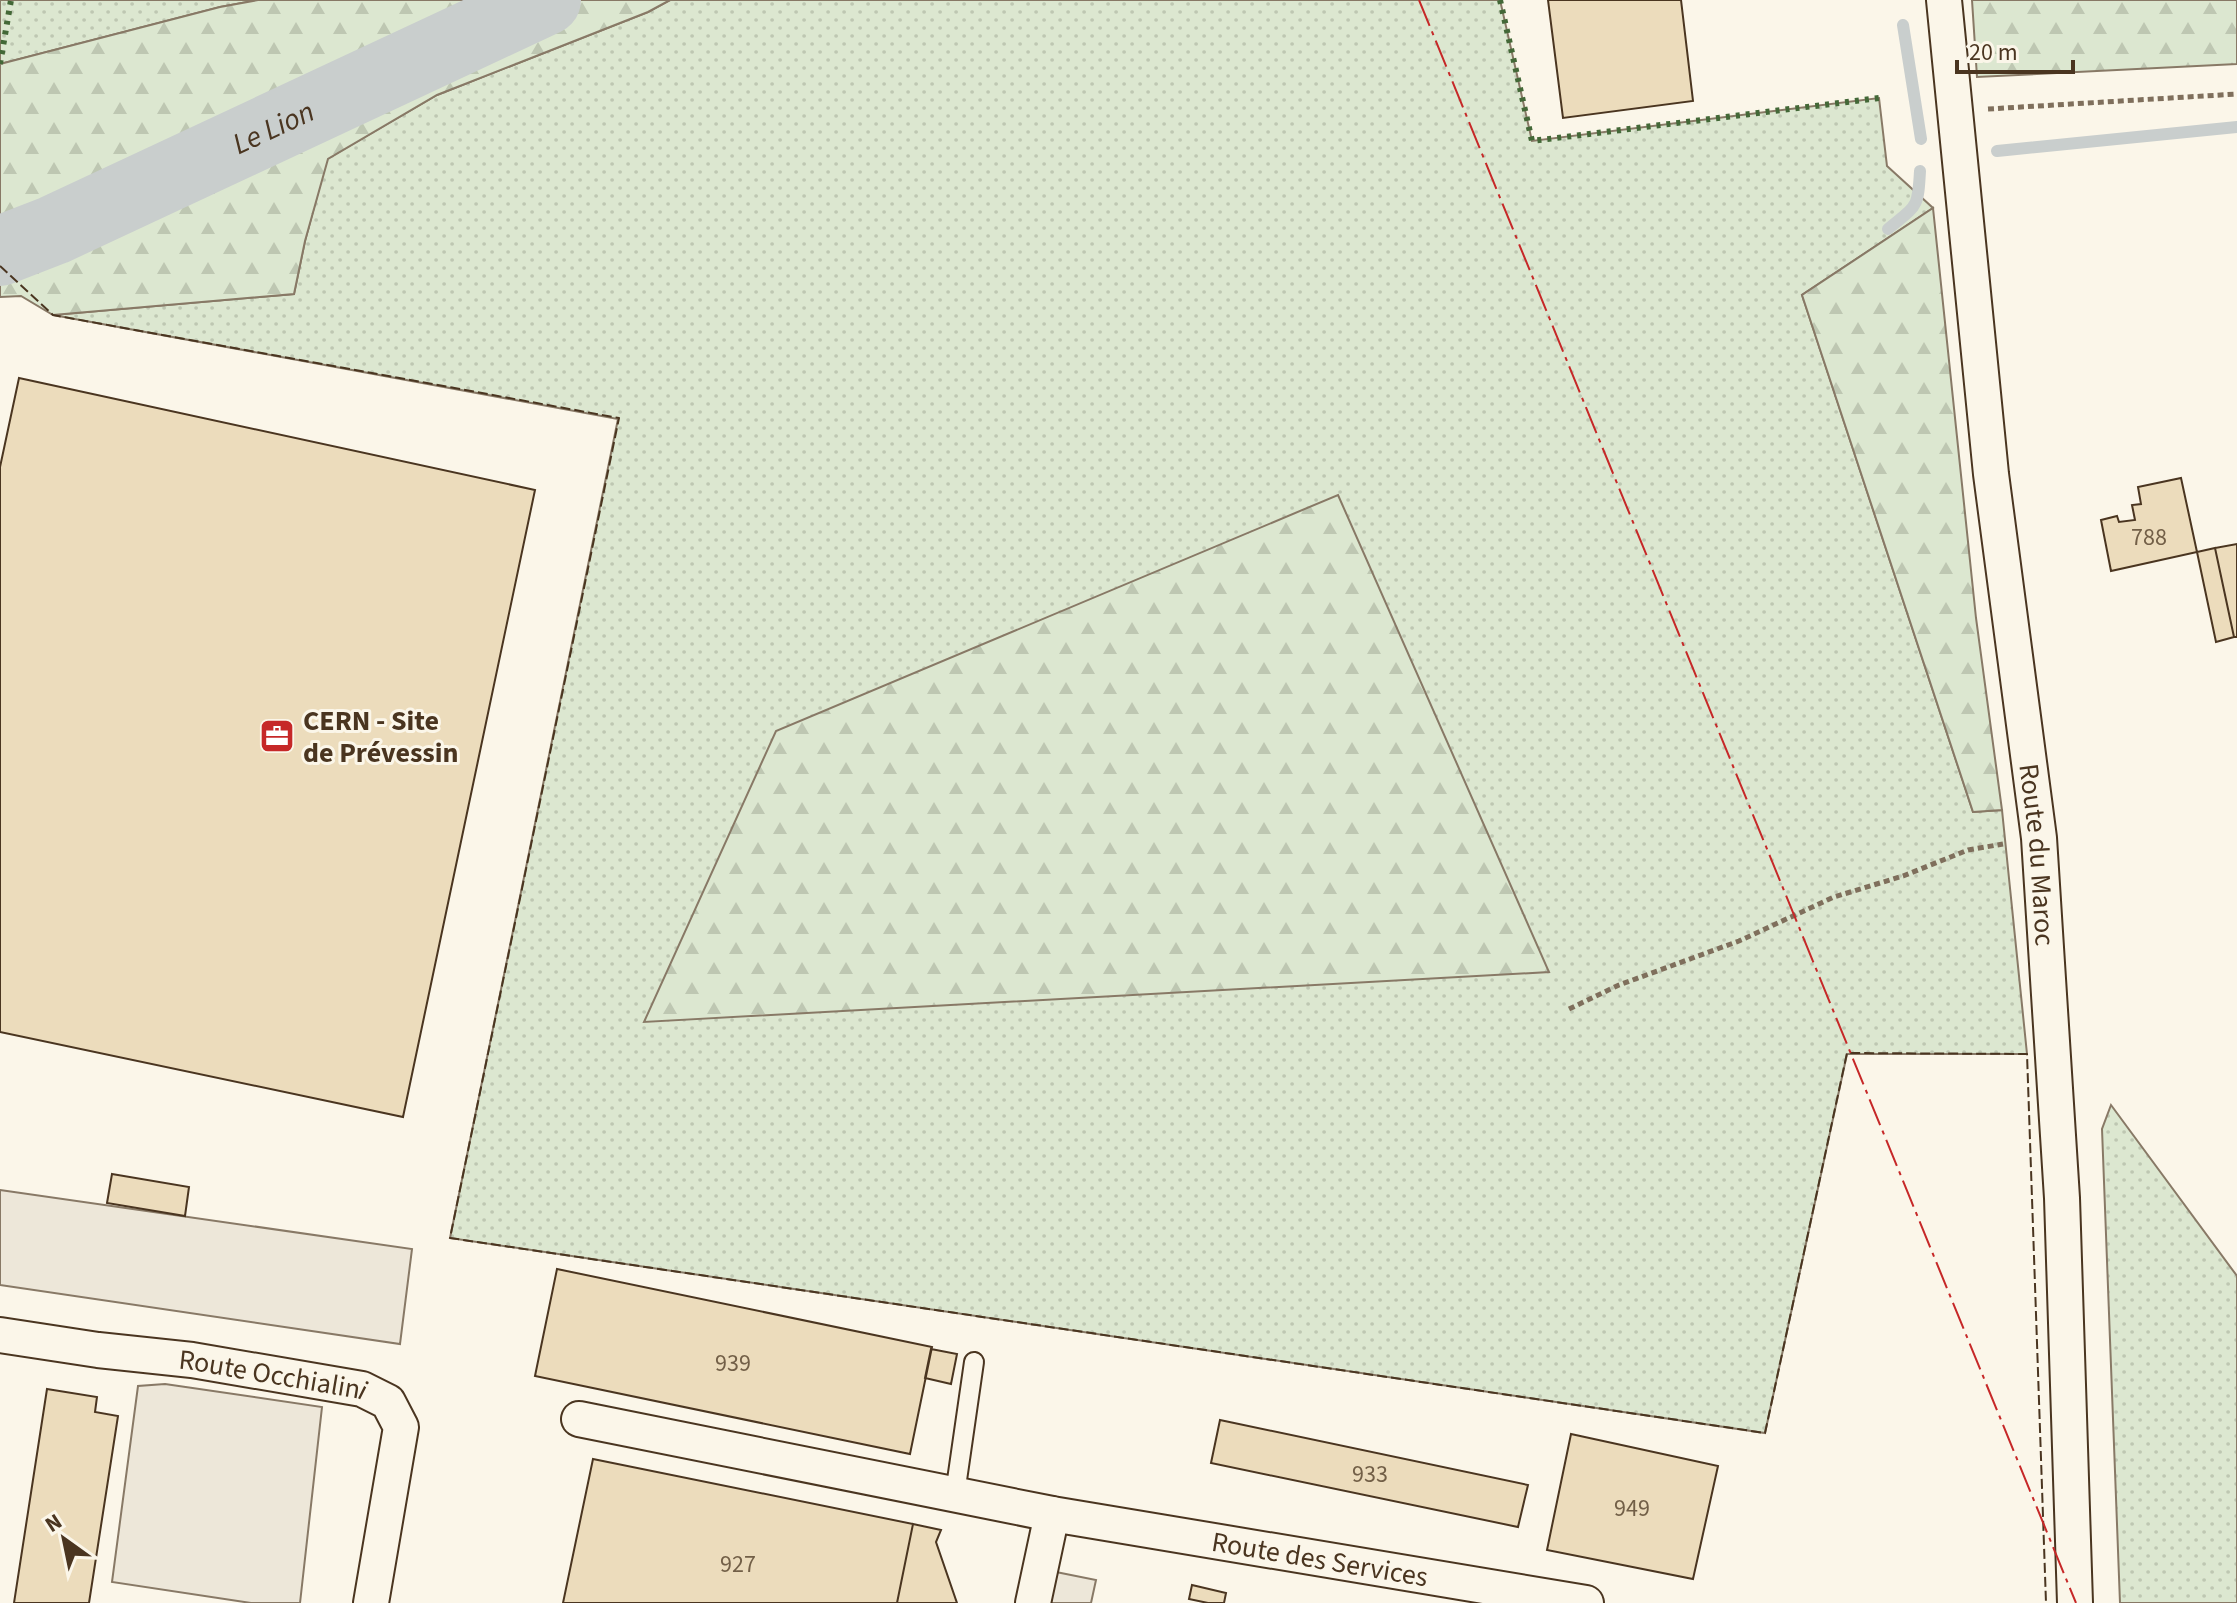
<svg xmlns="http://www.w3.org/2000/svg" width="2237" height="1603" viewBox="0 0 2237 1603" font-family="'Source Sans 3',sans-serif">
  <defs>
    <pattern id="grass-dots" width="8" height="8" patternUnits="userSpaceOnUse" patternTransform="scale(2)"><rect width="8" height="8" fill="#dce7d0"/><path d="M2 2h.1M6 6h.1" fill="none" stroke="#bec7b2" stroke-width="1.8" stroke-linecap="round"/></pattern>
    <pattern id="forest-firs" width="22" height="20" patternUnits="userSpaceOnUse" patternTransform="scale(2)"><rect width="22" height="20" fill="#dce7d0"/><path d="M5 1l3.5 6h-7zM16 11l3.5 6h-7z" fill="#bec7b2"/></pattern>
  </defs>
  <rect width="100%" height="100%" fill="#fbf6e9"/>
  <path fill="url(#grass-dots)" stroke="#887966" stroke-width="2" d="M 0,0 L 258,0 L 220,7 L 0,64 Z
    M 670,0 L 1500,0 L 1532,141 L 1879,98 L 1887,166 L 1933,208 L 1802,295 L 1973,812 L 2002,810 L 2027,1054 L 1847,1054 L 1765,1433 L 450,1238 L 618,419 L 53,315 L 294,294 L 305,241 L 327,159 L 437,95 L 648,12 Z
    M 2111,1105 L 2237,1276 L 2237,1603 L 2120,1603 L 2102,1129 Z"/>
  <path fill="url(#forest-firs)" stroke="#887966" stroke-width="2" d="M 258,0 L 670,0 L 648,12 L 437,95 L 328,159 L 305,241 L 294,294 L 53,315 L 21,296 L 0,297 L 0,64 L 220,7 Z
    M 1972,0 L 2237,0 L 2237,64 L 1977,77 Z
    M 1933,208 L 1976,618 L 2002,810 L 1973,812 L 1802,295 Z
    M 1338,495 L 1549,972 L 644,1022 L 776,731 Z"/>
  <path fill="#ede7d9" stroke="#887966" stroke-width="2" d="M 0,1190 L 412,1249 L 400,1344 L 0,1285 Z
    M 165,1384 L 322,1407 L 300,1603 L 251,1603 L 112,1582 L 138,1386 Z
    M 1056,1572 L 1096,1580 L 1091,1603 L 1050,1603 Z"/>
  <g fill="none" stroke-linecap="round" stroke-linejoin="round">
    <path stroke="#c9cecd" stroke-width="12" d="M 1903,25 L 1921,139
      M 1997,151 L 2237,127
      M 1888,229 C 1917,205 1918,209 1920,171"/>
    <path stroke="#c9cecd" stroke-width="70" id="s1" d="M 0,251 L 54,230 L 546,0"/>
  </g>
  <path fill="#ecdcbc" stroke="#4a3520" stroke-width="2" d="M 1548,0 L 1681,0 L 1693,101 L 1563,118 Z
    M 19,378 L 535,490 L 403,1117 L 0,1032 L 0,467 Z
    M 2181,478 L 2197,552 L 2111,571 L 2101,520 L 2117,516 L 2119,522 L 2135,520 L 2132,505 L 2141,504 L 2138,487 Z
    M 2237,544 L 2237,637 L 2234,637 L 2215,548 Z
    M 2215,548 L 2234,637 L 2216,642 L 2197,552 Z
    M 112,1174 L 189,1187 L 185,1216 L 107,1203 Z
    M 557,1269 L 932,1347 L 910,1454 L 535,1376 Z
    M 931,1349 L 957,1354 L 951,1384 L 925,1378 Z
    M 47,1389 L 97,1397 L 95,1412 L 118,1416 L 89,1603 L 14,1603 Z
    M 1220,1420 L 1528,1485 L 1518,1527 L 1211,1463 Z
    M 1571,1434 L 1718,1466 L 1693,1579 L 1547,1550 Z
    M 593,1459 L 913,1524 L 897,1603 L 563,1603 Z
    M 913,1524 L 941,1530 L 936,1542 L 957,1603 L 897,1603 Z
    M 1192,1585 L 1226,1593 L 1224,1603 L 1208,1603 L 1189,1599 Z"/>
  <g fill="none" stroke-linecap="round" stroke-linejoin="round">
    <g stroke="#4a3520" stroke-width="22">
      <path id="service" d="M 955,1494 L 974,1362"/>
    </g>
    <g stroke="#4a3520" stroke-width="38">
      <g id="minor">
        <path id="s2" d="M 1944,0 L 1991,474 L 2039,838 L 2062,1198 L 2075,1603"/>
        <path id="s3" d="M 0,1335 L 98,1350 L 192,1360 L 362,1389 L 388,1402 L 401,1427 L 371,1603"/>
        <path id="s4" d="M 579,1419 L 1052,1514 L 1586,1603"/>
        <path d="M 1033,1603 L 1052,1514"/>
      </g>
    </g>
    <path stroke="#7f6f5c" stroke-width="5" stroke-dasharray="6 4" stroke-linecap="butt" d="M 1988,109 L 2237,94
      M 1569,1009 L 1619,985 L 1739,941 L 1834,897 L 1903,876 L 1968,850 L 2003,844"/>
    <use href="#service" stroke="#fbf6e9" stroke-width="18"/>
    <use href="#minor" stroke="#fbf6e9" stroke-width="34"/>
    <path stroke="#436837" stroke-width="6" stroke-dasharray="4 6" stroke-linecap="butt" d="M 1500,0 L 1532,141 L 1879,98
      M 0,64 L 11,0"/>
    <path stroke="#4a3520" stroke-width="2" stroke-dasharray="10 4" stroke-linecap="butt" d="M 0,266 L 53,315 L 619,418 L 450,1238 L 1765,1433 L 1847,1053 L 2027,1054 L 2046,1603"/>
    <path stroke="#c62828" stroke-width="2" stroke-dasharray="28 6 4 6" stroke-linecap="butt" d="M 1419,0 L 2076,1603"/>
  </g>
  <defs>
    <g id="office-square" transform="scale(1.8)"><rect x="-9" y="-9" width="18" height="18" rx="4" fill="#c62828" stroke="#fbf6e9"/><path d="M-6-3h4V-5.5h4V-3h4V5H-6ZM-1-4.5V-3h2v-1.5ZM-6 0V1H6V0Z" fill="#fff"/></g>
  </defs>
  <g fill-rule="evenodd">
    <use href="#office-square" x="277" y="736"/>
  </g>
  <g text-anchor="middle" stroke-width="6" stroke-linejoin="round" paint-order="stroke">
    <g font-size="24" fill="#725f47">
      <text x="2149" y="545">788</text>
      <text x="733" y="1371">939</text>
      <text x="1370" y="1482">933</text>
      <text x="1632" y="1516">949</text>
      <text x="738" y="1572">927</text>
    </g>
    <g font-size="28" font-weight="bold" fill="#4a3520" stroke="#fbf6e9" text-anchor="start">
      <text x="303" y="730">CERN - Site<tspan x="303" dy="32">de Prévessin</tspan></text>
    </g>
    <g font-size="28" fill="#4a3520" stroke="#fbf6e9">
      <text dy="10" stroke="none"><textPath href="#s2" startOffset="860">Route du Maroc</textPath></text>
      <text dy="10" stroke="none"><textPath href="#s3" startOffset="276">Route Occhialini</textPath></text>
      <text dy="10" stroke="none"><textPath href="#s4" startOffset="754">Route des Services</textPath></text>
    </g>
    <g font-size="30" font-style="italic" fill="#4a3520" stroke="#fbf6e9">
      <text dy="10" stroke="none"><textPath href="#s1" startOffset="300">Le Lion</textPath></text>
    </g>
  </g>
  <g transform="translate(64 1539) rotate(327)" stroke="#fbf6e9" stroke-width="6" paint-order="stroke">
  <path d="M0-6L14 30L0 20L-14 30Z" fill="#4a3520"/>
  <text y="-12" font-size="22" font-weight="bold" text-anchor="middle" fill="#4a3520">N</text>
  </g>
  <path d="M1957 60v12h116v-12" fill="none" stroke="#4a3520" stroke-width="4"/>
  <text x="1969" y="60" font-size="24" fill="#4a3520" stroke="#fbf6e9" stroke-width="6" paint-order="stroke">20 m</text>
</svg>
